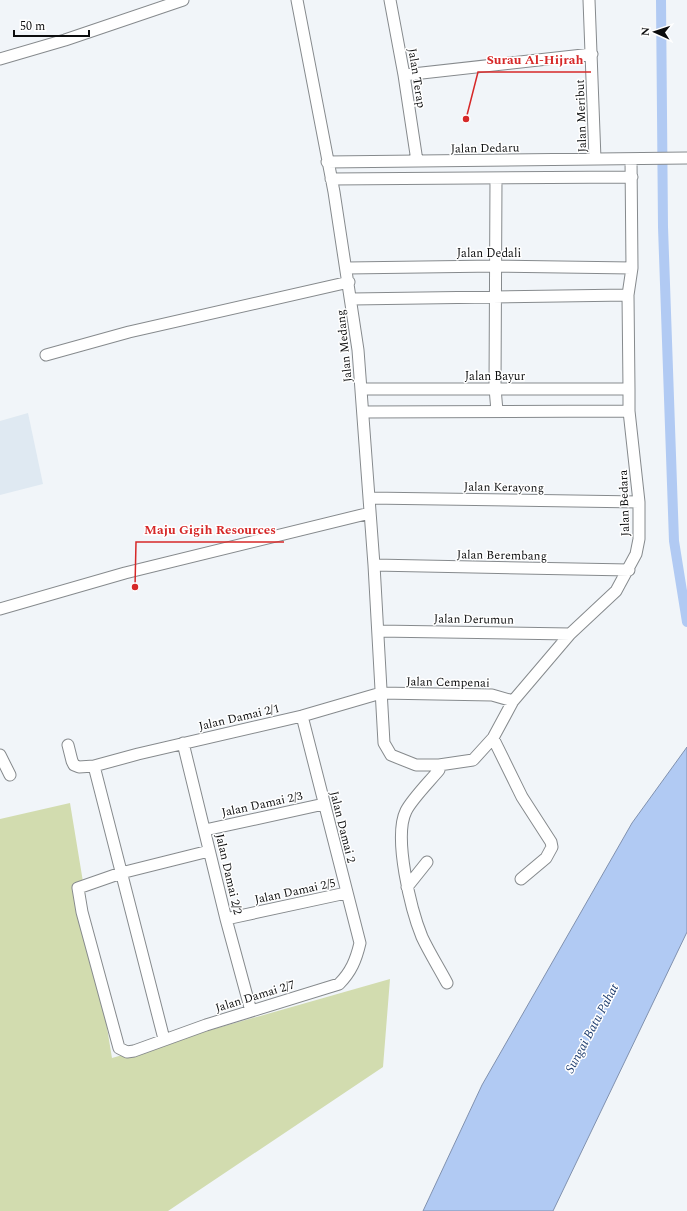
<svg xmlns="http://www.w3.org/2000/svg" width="687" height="1211" viewBox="0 0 687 1211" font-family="Spectral,serif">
  <rect width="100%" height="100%" fill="#f1f5f9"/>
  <path fill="#dfe9f2" d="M 28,413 L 43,484 L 0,495 L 0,421 Z"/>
  <path fill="#d2dcaf" d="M 70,803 L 112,1058 L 390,979 L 383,1067 L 168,1211 L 0,1211 L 0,819 Z"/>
  <path fill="#b1caf3" stroke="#8091ae" d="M 687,747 L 687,932 L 553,1211 L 423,1211 L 482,1085 L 632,823 Z"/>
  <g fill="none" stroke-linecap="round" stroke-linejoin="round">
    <path stroke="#b1caf3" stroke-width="10" d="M 661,0 L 663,227 L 674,541 L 687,622"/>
    <g stroke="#868a8d" stroke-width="13">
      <path id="minor" d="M 297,0 L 334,192 L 358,350 L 374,565 L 384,743 L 391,755 L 416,765 L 439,765 L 473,760 L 493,738 L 513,701 L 570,634 L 616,591 L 636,554 L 639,539 L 639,502 L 629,411 L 629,389 L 628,295 L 632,268 L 631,159
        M 390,0 L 404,75 L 417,161
        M 589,0 L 595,159
        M 0,59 L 65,40 L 183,0
        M 404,75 L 592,54
        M 327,162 L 687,158
        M 331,179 L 632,177
        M 496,179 L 495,388 L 497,411
        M 347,268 L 496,266 L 632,268
        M 352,299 L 628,295
        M 46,355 L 129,332 L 349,282
        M 361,389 L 629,389
        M 363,412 L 629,411
        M 369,498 L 639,502
        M 374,565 L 629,570
        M 0,609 L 125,573 L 370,513
        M 378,631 L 570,634
        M 493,738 L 522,797 L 551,842 L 552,847 L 546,858 L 521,879
        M 183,743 L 226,919 L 251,1011
        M 68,745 L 72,761 L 74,765 L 79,767 L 94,766 L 138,754 L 302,716 L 381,693 L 492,695 L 513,701
        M 0,755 L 10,775
        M 439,765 L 439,770 C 430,781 412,799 406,811 C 393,837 411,910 422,937 C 429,952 439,968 447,983
        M 94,766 L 164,1039
        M 205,830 L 324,804
        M 209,851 L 121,873 L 78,888 L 82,912 L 119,1048 L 127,1052 L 134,1051 L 206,1025 L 339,984 C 351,972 356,960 360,943 L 302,716
        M 407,887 L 427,862
        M 226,919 L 346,893"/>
    </g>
    <use href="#minor" stroke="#fff" stroke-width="11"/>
  </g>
  <g text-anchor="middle" stroke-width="3" stroke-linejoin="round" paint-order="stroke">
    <g font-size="12" fill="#0c0d0e" stroke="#fff">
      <text transform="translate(417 78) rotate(81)" y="4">Jalan Terap</text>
      <text transform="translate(581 116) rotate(-92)" y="4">Jalan Meribut</text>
      <text transform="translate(485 148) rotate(-1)" y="4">Jalan Dedaru</text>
      <text x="489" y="257">Jalan Dedali</text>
      <text transform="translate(344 346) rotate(-96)" y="4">Jalan Medang</text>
      <text x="495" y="380">Jalan Bayur</text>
      <text transform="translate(504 487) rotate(1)" y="4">Jalan Kerayong</text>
      <text transform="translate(624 503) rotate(-92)" y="4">Jalan Bedara</text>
      <text transform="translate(502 555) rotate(1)" y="4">Jalan Berembang</text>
      <text transform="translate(474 619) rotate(1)" y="4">Jalan Derumun</text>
      <text transform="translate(448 682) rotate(1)" y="4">Jalan Cempenai</text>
      <text transform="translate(239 717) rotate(-13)" y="4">Jalan Damai 2/1</text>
      <text transform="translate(262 804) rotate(-12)" y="4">Jalan Damai 2/3</text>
      <text transform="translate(343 827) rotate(76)" y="4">Jalan Damai 2</text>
      <text transform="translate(229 874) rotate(77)" y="4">Jalan Damai 2/2</text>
      <text transform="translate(295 891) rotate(-12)" y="4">Jalan Damai 2/5</text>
      <text transform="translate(255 996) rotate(-17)" y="4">Jalan Damai 2/7</text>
    </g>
    <g font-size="13" font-style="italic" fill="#1f3e70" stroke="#fff">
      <text transform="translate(591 1028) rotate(-62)" y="5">Sungai Batu Pahat</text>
    </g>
  </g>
  <path fill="none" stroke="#d62828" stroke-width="1.5" d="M466 119L478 72H591M135 587L136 542H284"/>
  <g fill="#d62828" stroke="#fff" stroke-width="1.5">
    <circle cx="466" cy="119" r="4"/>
    <circle cx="135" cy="587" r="4"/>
  </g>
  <g font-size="13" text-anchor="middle" font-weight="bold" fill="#d62828" stroke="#fff" stroke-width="3" stroke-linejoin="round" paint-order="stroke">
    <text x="535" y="64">Surau Al-Hijrah</text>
    <text x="210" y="534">Maju Gigih Resources</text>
  </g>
  <g transform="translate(655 32) rotate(273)" stroke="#ffffff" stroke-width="3" paint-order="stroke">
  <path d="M0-3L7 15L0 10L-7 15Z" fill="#0c0d0e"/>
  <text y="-6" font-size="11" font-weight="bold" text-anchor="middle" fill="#0c0d0e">N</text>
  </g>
  <path d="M14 30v6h75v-6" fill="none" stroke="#0c0d0e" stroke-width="2"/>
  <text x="20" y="30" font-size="12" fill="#0c0d0e" stroke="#ffffff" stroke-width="3" paint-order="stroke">50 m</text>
</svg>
